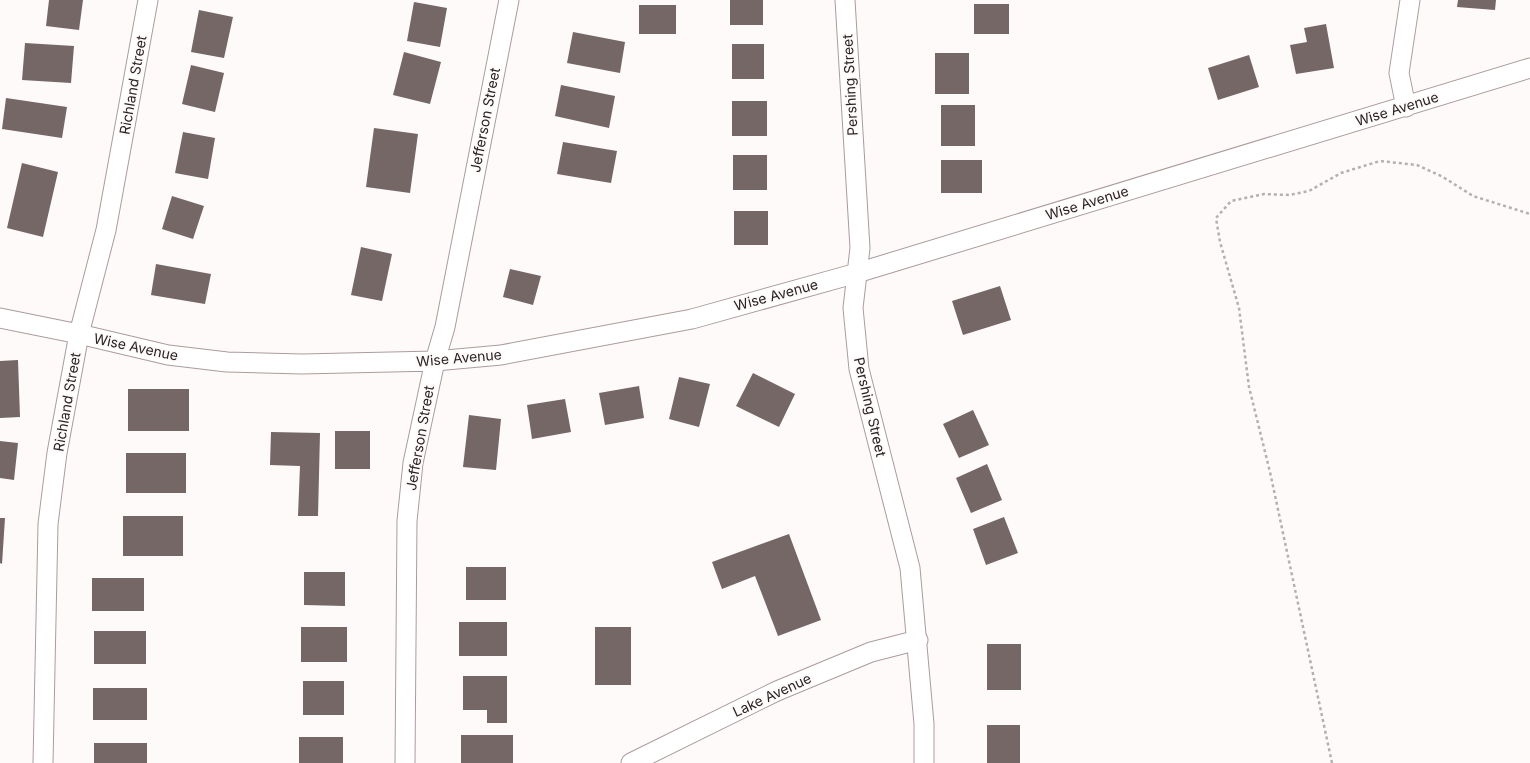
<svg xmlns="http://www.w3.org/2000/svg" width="1530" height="763" viewBox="0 0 1530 763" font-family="Inter,sans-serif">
  <rect width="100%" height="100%" fill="#fefafa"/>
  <path fill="#746766" d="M 49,0 L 83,0 L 79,30 L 46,26 Z
    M 730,0 L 763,0 L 763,25 L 730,25 Z
    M 1458,0 L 1496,0 L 1495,10 L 1457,7 Z
    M 414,2 L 447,8 L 440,47 L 407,41 Z
    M 974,4 L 1009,4 L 1009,34 L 974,34 Z
    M 639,5 L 676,5 L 676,34 L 639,34 Z
    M 199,10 L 233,17 L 224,58 L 191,52 Z
    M 1326,24 L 1334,68 L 1296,74 L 1290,45 L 1307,42 L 1304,28 Z
    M 573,32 L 625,42 L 620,73 L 567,63 Z
    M 25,43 L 74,46 L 71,83 L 22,80 Z
    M 732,44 L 764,44 L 764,79 L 732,79 Z
    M 404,52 L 441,62 L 430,104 L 393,95 Z
    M 935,53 L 969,53 L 969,94 L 935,94 Z
    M 1249,55 L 1259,87 L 1218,100 L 1208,68 Z
    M 191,65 L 224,73 L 215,112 L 182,104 Z
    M 561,85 L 615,96 L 609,128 L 555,116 Z
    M 6,98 L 67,107 L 62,138 L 2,129 Z
    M 732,101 L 767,101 L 767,136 L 732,136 Z
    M 941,105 L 975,105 L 975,146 L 941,146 Z
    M 374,128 L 418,134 L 410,193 L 366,187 Z
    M 183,132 L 215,138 L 208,179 L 175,173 Z
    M 563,142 L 617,151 L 611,183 L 557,174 Z
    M 733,155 L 767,155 L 767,190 L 733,190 Z
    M 941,160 L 982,160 L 982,193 L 941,193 Z
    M 22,163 L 58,172 L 43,237 L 7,228 Z
    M 172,196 L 204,206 L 193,239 L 162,229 Z
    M 734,211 L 768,211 L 768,245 L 734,245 Z
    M 361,247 L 392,254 L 382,301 L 351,295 Z
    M 156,264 L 211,274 L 205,304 L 151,295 Z
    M 510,269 L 541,276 L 533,305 L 503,297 Z
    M 1000,286 L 1011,320 L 963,335 L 952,301 Z
    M 18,360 L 20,417 L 0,418 L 0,361 Z
    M 753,373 L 795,394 L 779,427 L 736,406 Z
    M 679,377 L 710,384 L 699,427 L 669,419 Z
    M 639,386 L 644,418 L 605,425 L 599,393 Z
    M 128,389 L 189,389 L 189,431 L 128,431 Z
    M 565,399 L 571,432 L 532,439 L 527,405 Z
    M 973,410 L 989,445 L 959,458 L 943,424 Z
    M 469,415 L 501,419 L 496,470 L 463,467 Z
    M 335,431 L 370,431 L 370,469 L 335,469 Z
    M 271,432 L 320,433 L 318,516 L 298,516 L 300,466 L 270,465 Z
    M 0,441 L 18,443 L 14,480 L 0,478 Z
    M 126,453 L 186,453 L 186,493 L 126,493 Z
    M 987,464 L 1002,500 L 971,513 L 956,478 Z
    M 123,516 L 183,516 L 183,556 L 123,556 Z
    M 1004,517 L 1018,553 L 986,565 L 973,529 Z
    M 0,518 L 5,518 L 2,564 L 0,563 Z
    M 789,534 L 821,620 L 778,636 L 755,576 L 722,589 L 712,562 Z
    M 466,567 L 506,567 L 506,600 L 466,600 Z
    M 304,572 L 345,572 L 345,606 L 304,605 Z
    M 92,578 L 144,578 L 144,611 L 92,611 Z
    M 459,622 L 507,622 L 507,656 L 459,656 Z
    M 301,627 L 347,627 L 347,662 L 301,662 Z
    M 595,627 L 631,627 L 631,685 L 595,685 Z
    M 94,631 L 146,631 L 146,664 L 94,664 Z
    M 987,644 L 1021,644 L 1021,690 L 987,690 Z
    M 463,676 L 507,676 L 507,723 L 487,723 L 487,710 L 463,710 Z
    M 303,681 L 344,681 L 344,715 L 303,715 Z
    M 93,688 L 147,688 L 147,720 L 93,720 Z
    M 987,725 L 1020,725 L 1020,763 L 987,763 Z
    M 461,735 L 513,735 L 513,763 L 461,763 Z
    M 299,737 L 343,737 L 343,763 L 299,763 Z
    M 94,743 L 147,743 L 147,763 L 94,763 Z"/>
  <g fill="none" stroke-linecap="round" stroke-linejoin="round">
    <g stroke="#ab9c9c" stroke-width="21">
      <path id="street" d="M 845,0 L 860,248 L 853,308 L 859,369 L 910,568 L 924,724 L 924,763
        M 1406,107 L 1399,73 L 1410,0
        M 0,318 L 79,334 L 168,355 L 227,362 L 302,364 L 435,361 L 501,355 L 692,319 L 857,273 L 1530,68
        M 43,763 L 48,524 L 57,453 L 79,334 L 106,230 L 148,0
        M 405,763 L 407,521 L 413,463 L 435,361 L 445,327 L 509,0
        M 631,763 L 777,691 L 871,652 L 918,640"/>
    </g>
    <path stroke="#b4b0b0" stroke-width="2.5" stroke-dasharray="3 3" stroke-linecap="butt" d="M 1332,763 L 1270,472 L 1249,387 L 1239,308 L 1220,242 L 1216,218 L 1231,201 L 1264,194 L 1289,195 L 1309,191 L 1341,173 L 1380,161 L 1417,165 L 1443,177 L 1473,196 L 1530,214"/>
    <use href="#street" stroke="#fff" stroke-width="19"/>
  </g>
  <g text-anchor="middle" stroke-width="4" stroke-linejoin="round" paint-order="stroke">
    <g font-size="14" fill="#292323" stroke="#fefafa">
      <text transform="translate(133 85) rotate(-80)" y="5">Richland Street</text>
      <text transform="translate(850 85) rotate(-93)" y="5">Pershing Street</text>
      <text transform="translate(1397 109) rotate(-17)" y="5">Wise Avenue</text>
      <text transform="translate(485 120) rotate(-79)" y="5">Jefferson Street</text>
      <text transform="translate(1087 203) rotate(-17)" y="5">Wise Avenue</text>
      <text transform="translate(776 295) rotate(-15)" y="5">Wise Avenue</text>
      <text transform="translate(136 347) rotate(12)" y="5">Wise Avenue</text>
      <text transform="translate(459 358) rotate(-5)" y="5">Wise Avenue</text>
      <text transform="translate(67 402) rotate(-80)" y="5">Richland Street</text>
      <text transform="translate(870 407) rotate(77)" y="5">Pershing Street</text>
      <text transform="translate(420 438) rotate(-80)" y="5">Jefferson Street</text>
      <text transform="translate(772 695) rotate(-25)" y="5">Lake Avenue</text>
    </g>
  </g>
</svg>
